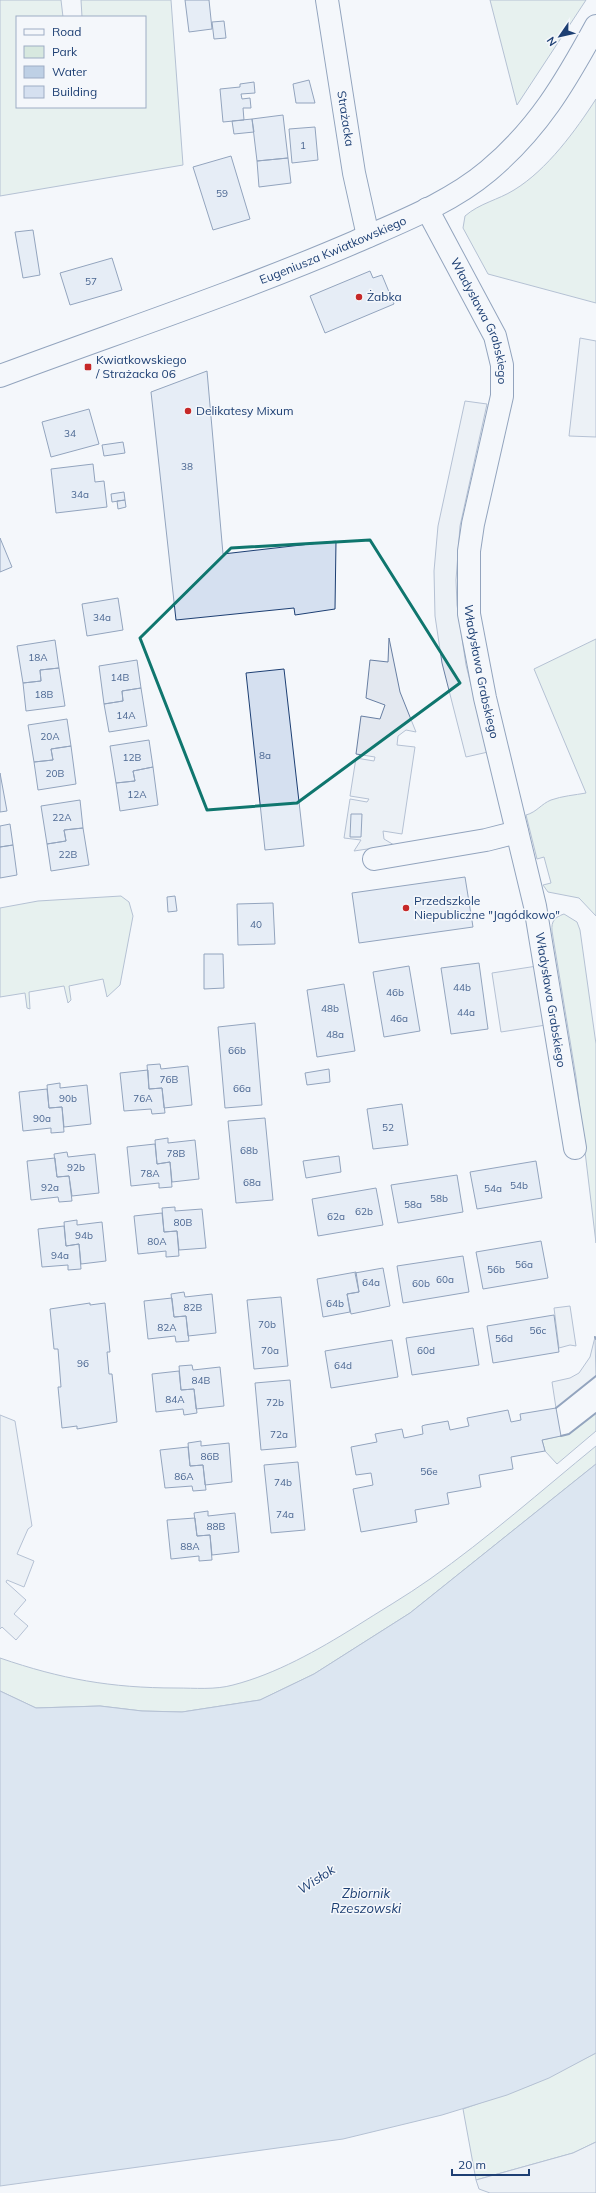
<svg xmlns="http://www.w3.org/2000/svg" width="596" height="2193" viewBox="0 0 596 2193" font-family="Mulish,sans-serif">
  <rect width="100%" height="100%" fill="#f4f7fb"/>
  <path fill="#d7e8df" stroke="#687fa3" d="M 0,0 L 61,0 L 63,17 L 17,17 L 17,107 L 145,107 L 145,17 L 82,17 L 81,0 L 171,0 L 183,165 L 0,196 Z
    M 490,0 L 586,0 L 517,105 Z
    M 596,99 L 596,303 L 488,274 L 463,228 L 465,216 C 480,203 498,200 514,190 C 547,170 576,130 596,99 Z
    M 596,639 L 596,916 L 579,898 L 548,892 L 543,885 L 551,883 L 544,857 L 537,859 L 526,815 C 537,812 541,804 551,800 C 562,796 575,795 586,793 L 534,669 Z
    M 121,896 L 129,902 L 133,916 L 120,985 L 107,997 L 103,979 L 69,986 L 71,1000 L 68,1003 L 64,986 L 29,992 L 30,1009 L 27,1008 L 25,993 L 0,997 L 0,908 L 38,901 Z
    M 564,914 L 577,922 L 580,930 L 596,1044 L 596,1243 L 576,1077 L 552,931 C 551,921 555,917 564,914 Z
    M 596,1413 L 596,1431 L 557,1464 L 545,1451 L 542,1440 L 569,1434 Z
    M 596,1446 L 596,1464 L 410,1613 L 314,1674 L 260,1700 L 182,1712 L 142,1711 L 100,1706 L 36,1708 L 0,1691 L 0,1658 C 61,1679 111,1688 176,1688 C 195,1688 215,1690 233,1685 C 276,1674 318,1650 355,1627 C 380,1611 406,1596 430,1579 C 488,1538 541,1491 596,1446 Z
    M 596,2053 L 596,2142 L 573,2153 L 476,2180 L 463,2109 L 531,2085 Z"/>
  <path fill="#e3e8f0" stroke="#687fa3" d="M 580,338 L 596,341 L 596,437 L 569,436 Z
    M 465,401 L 487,404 L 460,526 L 456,580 L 457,605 L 466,665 L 488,752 L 466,757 L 442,663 L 435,616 L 434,571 L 438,526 Z
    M 389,638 L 400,692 L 416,732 L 406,730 L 398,736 L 397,745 L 415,747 L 402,834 L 383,831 L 384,839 L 394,845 L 354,851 L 361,840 L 344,838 L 350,799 L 367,802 L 369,799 L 350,796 L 356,758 L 374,761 L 375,757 L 356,754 L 361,716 L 380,719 L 385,705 L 366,698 L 370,660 L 388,662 Z
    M 537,966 L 546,1025 L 501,1032 L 492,973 Z
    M 570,1306 L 576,1346 L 570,1345 L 559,1348 L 554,1308 Z
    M 595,1337 L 596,1376 L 556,1408 L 552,1382 L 570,1378 L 579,1373 L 590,1357 Z
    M 0,1415 L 15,1421 L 32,1526 L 28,1529 L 17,1554 L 34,1561 L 24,1587 L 7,1580 L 6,1582 L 26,1600 L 14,1614 L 28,1626 L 16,1640 L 2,1627 L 0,1629 Z
    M 596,2142 L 596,2193 L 490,2193 L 479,2189 L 476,2180 L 573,2153 Z"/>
  <path fill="#bed0e5" stroke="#687fa3" d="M 596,1464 L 596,2053 L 549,2078 L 507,2095 L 442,2115 L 343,2139 L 0,2186 L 0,1691 L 36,1708 L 100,1706 L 142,1711 L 182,1712 L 260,1700 L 314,1674 L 410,1613 Z"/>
  <path fill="#d5e0f0" stroke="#1d3f73" d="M 185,0 L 209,0 L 212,29 L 189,32 Z
    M 224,21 L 226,38 L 214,39 L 212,22 Z
    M 309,80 L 315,103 L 296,103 L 293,84 Z
    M 254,82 L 255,93 L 241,94 L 242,99 L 250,98 L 251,108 L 243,108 L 244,120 L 223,122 L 220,89 L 240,87 L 240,84 Z
    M 283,115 L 288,158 L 257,161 L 252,119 Z
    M 252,119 L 254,132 L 234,134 L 232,121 Z
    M 315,127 L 318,160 L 292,163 L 289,129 Z
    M 231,156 L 250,219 L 213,230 L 193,167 Z
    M 288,158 L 291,183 L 259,187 L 257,161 Z
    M 33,230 L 40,275 L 23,278 L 15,232 Z
    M 112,258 L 122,290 L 70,305 L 60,273 Z
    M 370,271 L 373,278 L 382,275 L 394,304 L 325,333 L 310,296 Z
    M 207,371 L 223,554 L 336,541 L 335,609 L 295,615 L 294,608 L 176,620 L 151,392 Z
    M 89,409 L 99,444 L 51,457 L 42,422 Z
    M 123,442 L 125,453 L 104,456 L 102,445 Z
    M 93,464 L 95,482 L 104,481 L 107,507 L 56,513 L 51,469 Z
    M 124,492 L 125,500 L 112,502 L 111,494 Z
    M 125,500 L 126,507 L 118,509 L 117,501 Z
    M 0,538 L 12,567 L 0,572 Z
    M 118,598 L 123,630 L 87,636 L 82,604 Z
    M 55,640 L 59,668 L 40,670 L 41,681 L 23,683 L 17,646 Z
    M 137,660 L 141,688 L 122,691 L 123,701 L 104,704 L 99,666 Z
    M 59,668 L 65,706 L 26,711 L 23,683 L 41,681 L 40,670 Z
    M 284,669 L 304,846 L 265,850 L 246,673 Z
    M 141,688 L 147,726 L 109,732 L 104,704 L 123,701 L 122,691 Z
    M 67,719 L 71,746 L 51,749 L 53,760 L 34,762 L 28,725 Z
    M 149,740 L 153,767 L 133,771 L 135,781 L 116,783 L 110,746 Z
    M 71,746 L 76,784 L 38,790 L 34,762 L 53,760 L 51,749 Z
    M 153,767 L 158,805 L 120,811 L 116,783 L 135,781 L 133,771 Z
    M 0,773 L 7,811 L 0,812 Z
    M 80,800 L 83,828 L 64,830 L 66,841 L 47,844 L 41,806 Z
    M 351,814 L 362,814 L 361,837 L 350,837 Z
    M 10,824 L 13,845 L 0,847 L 0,826 Z
    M 83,828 L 89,865 L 51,871 L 47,844 L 66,841 L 64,830 Z
    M 13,845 L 17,875 L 0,878 L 0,847 Z
    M 465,877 L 473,927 L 359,943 L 352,893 Z
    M 175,896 L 177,911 L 168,912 L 167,897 Z
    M 273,903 L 275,944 L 238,945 L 237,904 Z
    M 204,954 L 223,954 L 224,988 L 204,989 Z
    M 479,963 L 488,1029 L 451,1034 L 441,968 Z
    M 409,966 L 420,1031 L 384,1037 L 373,972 Z
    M 344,984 L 355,1051 L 317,1057 L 307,990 Z
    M 255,1023 L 262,1105 L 225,1108 L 218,1027 Z
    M 160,1064 L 161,1069 L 188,1066 L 192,1105 L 164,1108 L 162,1088 L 149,1089 L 147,1065 Z
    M 329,1069 L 330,1082 L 307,1085 L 305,1073 Z
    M 148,1070 L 149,1089 L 162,1088 L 165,1113 L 152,1114 L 151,1109 L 124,1111 L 120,1073 Z
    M 60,1083 L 60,1088 L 87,1085 L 91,1124 L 64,1127 L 62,1107 L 49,1108 L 47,1085 Z
    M 47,1089 L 49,1108 L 62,1107 L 64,1132 L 51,1133 L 51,1128 L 23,1131 L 19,1092 Z
    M 402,1104 L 408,1145 L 373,1149 L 367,1109 Z
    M 265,1118 L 273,1200 L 236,1203 L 228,1121 Z
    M 168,1138 L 168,1143 L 195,1140 L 199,1179 L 172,1182 L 170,1162 L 157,1164 L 155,1140 Z
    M 155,1144 L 157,1164 L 170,1162 L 172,1187 L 159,1188 L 159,1183 L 131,1186 L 127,1147 Z
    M 67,1152 L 68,1157 L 95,1154 L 99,1193 L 72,1196 L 69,1176 L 57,1177 L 54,1154 Z
    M 339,1156 L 341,1172 L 306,1178 L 303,1161 Z
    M 55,1158 L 57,1177 L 69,1176 L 72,1201 L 59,1202 L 58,1197 L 31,1200 L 27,1161 Z
    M 536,1161 L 542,1198 L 477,1209 L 470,1172 Z
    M 457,1175 L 463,1212 L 398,1223 L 391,1185 Z
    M 376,1188 L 383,1225 L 318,1236 L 312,1199 Z
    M 175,1207 L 175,1211 L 202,1209 L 206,1248 L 179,1250 L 177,1231 L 164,1232 L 162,1208 Z
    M 162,1213 L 164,1232 L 177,1231 L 179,1256 L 166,1257 L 166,1251 L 138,1254 L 134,1216 Z
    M 77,1220 L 77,1225 L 102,1222 L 106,1261 L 81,1264 L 79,1244 L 66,1246 L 64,1222 Z
    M 64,1226 L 66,1246 L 79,1244 L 81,1269 L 68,1270 L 68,1265 L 42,1267 L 38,1229 Z
    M 541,1241 L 548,1278 L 483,1289 L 476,1252 Z
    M 463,1256 L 469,1292 L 403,1303 L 397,1266 Z
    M 383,1268 L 390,1306 L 351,1314 L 347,1294 L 359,1292 L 355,1273 Z
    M 356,1272 L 359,1292 L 347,1294 L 350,1312 L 323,1317 L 317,1279 Z
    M 184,1292 L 185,1297 L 212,1294 L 216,1333 L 188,1336 L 186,1316 L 174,1317 L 171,1294 Z
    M 281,1297 L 288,1366 L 254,1369 L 247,1300 Z
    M 172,1298 L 174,1317 L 186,1316 L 189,1341 L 176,1342 L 175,1336 L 148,1339 L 144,1301 Z
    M 90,1303 L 90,1305 L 105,1303 L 110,1352 L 107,1352 L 109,1374 L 112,1374 L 117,1422 L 77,1429 L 77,1426 L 62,1428 L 58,1387 L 61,1387 L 58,1349 L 54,1349 L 50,1309 Z
    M 554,1315 L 559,1352 L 493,1363 L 487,1326 Z
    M 473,1328 L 479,1365 L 412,1375 L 406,1338 Z
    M 392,1340 L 398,1377 L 331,1388 L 325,1351 Z
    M 192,1365 L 193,1370 L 220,1367 L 224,1406 L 196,1409 L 194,1389 L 181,1390 L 179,1366 Z
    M 179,1371 L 181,1390 L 194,1389 L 197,1413 L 184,1415 L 183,1409 L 156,1412 L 152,1374 Z
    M 290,1380 L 296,1447 L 261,1450 L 255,1383 Z
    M 556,1408 L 561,1436 L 542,1440 L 545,1451 L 511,1457 L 513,1469 L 479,1475 L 481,1487 L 447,1493 L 449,1504 L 415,1510 L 417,1522 L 361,1532 L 353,1489 L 373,1485 L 371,1473 L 356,1475 L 351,1447 L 377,1442 L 375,1434 L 402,1429 L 404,1438 L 423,1434 L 422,1426 L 425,1425 L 448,1421 L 450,1430 L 469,1426 L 467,1418 L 508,1410 L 511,1422 L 521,1420 L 520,1414 Z
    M 201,1441 L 201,1446 L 229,1443 L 232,1482 L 205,1485 L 203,1465 L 190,1466 L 188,1443 Z
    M 188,1447 L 190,1466 L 203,1465 L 206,1490 L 193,1491 L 192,1486 L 165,1488 L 160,1450 Z
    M 298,1462 L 305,1530 L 271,1533 L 264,1465 Z
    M 208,1511 L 208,1516 L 235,1513 L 239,1552 L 212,1555 L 210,1535 L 197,1536 L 194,1513 Z
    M 195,1518 L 197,1536 L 210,1535 L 212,1560 L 199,1561 L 199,1556 L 171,1559 L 167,1520 Z"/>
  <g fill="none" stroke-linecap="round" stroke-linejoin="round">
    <g stroke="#1d3f73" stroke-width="24">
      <g id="street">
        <path id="s1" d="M 427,209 L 495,336 L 502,365 L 502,396 L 473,524 L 469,551 L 469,614 L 485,698 L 535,906 L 575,1148"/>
        <path d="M 374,859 L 486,840 L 517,832"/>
      </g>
    </g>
    <g stroke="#1d3f73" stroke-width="24">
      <g id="secondary">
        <path id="s2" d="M 327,0 L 354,173 L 368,236"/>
        <path id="s3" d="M 0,376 C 118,332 239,292 355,242 C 400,222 450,203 488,171 C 538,129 565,83 596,26"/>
      </g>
    </g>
    <use href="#street" stroke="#f4f7fb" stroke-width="22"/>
    <use href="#secondary" stroke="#f4f7fb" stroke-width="22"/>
    <path stroke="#1d3f73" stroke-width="2" d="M 595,1337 L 596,1339
      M 556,1408 L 596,1376
      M 561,1436 L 569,1434 L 596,1413"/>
  </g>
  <path d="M0 0H596V2193H0ZM 370,540 L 460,683 L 297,803 L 207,810 L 140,638 L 231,548 Z" fill="#f4f7fb" fill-opacity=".55" fill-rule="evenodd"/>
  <path fill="none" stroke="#0f766e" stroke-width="3" stroke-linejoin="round" d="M 370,540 L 460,683 L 297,803 L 207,810 L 140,638 L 231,548 Z"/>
  <g fill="#c62828" stroke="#f4f7fb" stroke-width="1.5">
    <circle cx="359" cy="297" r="4"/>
    <rect x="84" y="363" width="8" height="8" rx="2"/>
    <circle cx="188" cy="411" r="4"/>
    <circle cx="406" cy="908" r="4"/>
  </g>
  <g text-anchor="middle" stroke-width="3" stroke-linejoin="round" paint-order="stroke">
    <g font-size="10" fill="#4b6792">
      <text x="303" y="149">1</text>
      <text x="222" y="197">59</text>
      <text x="91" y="285">57</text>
      <text x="70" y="437">34</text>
      <text x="187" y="470">38</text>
      <text x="80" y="498">34a</text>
      <text x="102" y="621">34a</text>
      <text x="38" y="661">18A</text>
      <text x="120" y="681">14B</text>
      <text x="44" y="698">18B</text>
      <text x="126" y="719">14A</text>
      <text x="50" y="740">20A</text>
      <text x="265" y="759">8a</text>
      <text x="132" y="761">12B</text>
      <text x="55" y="777">20B</text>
      <text x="137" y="798">12A</text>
      <text x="62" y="821">22A</text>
      <text x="68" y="858">22B</text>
      <text x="256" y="928">40</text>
      <text x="462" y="991">44b</text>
      <text x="395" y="996">46b</text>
      <text x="330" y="1012">48b</text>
      <text x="466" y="1016">44a</text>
      <text x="399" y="1022">46a</text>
      <text x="335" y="1038">48a</text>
      <text x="237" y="1054">66b</text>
      <text x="169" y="1083">76B</text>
      <text x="242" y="1092">66a</text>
      <text x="68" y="1102">90b</text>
      <text x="143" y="1102">76A</text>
      <text x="42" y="1122">90a</text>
      <text x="388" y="1131">52</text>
      <text x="249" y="1154">68b</text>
      <text x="176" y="1157">78B</text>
      <text x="76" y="1171">92b</text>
      <text x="150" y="1177">78A</text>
      <text x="252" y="1186">68a</text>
      <text x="519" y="1189">54b</text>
      <text x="50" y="1191">92a</text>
      <text x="493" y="1192">54a</text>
      <text x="439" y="1202">58b</text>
      <text x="413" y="1208">58a</text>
      <text x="364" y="1215">62b</text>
      <text x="336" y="1220">62a</text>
      <text x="183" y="1226">80B</text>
      <text x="84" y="1239">94b</text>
      <text x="157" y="1245">80A</text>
      <text x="60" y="1259">94a</text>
      <text x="524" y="1268">56a</text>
      <text x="496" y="1273">56b</text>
      <text x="445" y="1283">60a</text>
      <text x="371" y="1286">64a</text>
      <text x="421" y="1287">60b</text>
      <text x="335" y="1307">64b</text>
      <text x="193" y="1311">82B</text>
      <text x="267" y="1328">70b</text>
      <text x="167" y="1331">82A</text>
      <text x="538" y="1334">56c</text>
      <text x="504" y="1342">56d</text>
      <text x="270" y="1354">70a</text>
      <text x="426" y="1354">60d</text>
      <text x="83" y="1367">96</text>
      <text x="343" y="1369">64d</text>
      <text x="201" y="1384">84B</text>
      <text x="175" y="1403">84A</text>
      <text x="275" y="1406">72b</text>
      <text x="279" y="1438">72a</text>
      <text x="210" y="1460">86B</text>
      <text x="429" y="1475">56e</text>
      <text x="184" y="1480">86A</text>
      <text x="283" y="1486">74b</text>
      <text x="285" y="1518">74a</text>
      <text x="216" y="1530">88B</text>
      <text x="190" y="1550">88A</text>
    </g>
    <g font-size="12" fill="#1d3f73" stroke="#f4f7fb">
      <text dy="4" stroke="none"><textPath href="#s2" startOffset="120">Strażacka</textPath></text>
      <text dy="4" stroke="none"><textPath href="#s3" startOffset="356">Eugeniusza Kwiatkowskiego</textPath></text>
      <text dy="4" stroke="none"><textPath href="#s1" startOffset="125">Władysława Grabskiego</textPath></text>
      <text dy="4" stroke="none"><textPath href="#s1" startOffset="485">Władysława Grabskiego</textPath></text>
      <text dy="4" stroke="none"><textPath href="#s1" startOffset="821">Władysława Grabskiego</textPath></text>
    </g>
    <g font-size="12" fill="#1d3f73" stroke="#f4f7fb" text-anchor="start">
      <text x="367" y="301">Żabka</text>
      <text x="96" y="364">Kwiatkowskiego<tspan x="96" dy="14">/ Strażacka 06</tspan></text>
      <text x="196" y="415">Delikatesy Mixum</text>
      <text x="414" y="905">Przedszkole<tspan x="414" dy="14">Niepubliczne "Jagódkowo"</tspan></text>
    </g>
    <g font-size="13" font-style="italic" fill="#1d3f73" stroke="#f4f7fb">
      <text transform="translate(316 1879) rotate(-33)" y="5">Wisłok</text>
      <text x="366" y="1898">Zbiornik<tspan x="366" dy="15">Rzeszowski</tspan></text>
    </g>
  </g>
  <rect x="16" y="16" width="130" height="92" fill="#f4f7fb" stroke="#9eadc5"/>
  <rect x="24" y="29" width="20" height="6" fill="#f4f7fb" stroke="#9eadc5"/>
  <text x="52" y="36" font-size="12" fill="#1d3f73">Road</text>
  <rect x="24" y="46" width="20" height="12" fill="#d7e8df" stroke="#9eadc5"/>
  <text x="52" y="56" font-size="12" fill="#1d3f73">Park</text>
  <rect x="24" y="66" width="20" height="12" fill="#bed0e5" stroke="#9eadc5"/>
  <text x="52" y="76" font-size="12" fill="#1d3f73">Water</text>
  <rect x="24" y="86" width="20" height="12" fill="#d5e0f0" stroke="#9eadc5"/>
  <text x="52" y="96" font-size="12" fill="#1d3f73">Building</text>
  <g transform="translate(560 36) rotate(236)" stroke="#f4f7fb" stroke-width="3" paint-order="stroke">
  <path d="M0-3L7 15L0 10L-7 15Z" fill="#1d3f73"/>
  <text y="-6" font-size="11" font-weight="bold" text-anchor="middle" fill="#1d3f73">N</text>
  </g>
  <path d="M452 2169v6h77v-6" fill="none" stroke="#1d3f73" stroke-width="2"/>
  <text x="458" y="2169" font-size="12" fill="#1d3f73" stroke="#f4f7fb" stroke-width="3" paint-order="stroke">20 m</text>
</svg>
